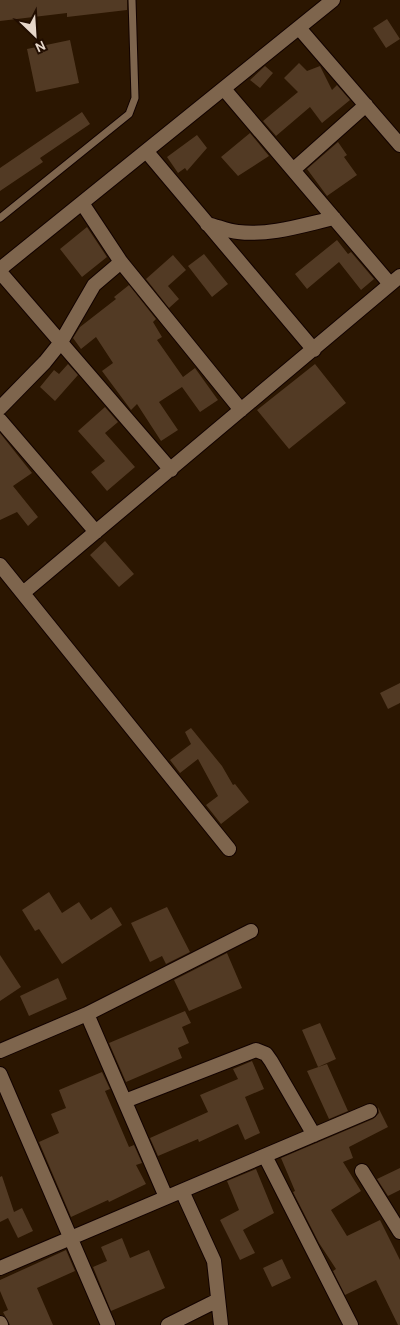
<svg xmlns="http://www.w3.org/2000/svg" width="400" height="1325" viewBox="0 0 400 1325" font-family="Karla,sans-serif">
  <rect width="100%" height="100%" fill="#2b1601"/>
  <path fill="#523a24" d="M 0,0 L 127,0 L 127,10 L 67,17 L 67,13 L 0,21 Z
    M 387,19 L 400,39 L 386,48 L 373,28 Z
    M 70,40 L 79,83 L 36,92 L 27,49 Z
    M 299,63 L 307,71 L 320,66 L 332,90 L 337,85 L 350,100 L 322,123 L 310,107 L 276,136 L 263,121 L 298,92 L 284,78 Z
    M 265,66 L 273,73 L 260,88 L 250,80 Z
    M 82,112 L 90,124 L 40,158 L 43,162 L 0,191 L 0,168 Z
    M 250,133 L 269,156 L 238,176 L 221,157 Z
    M 197,135 L 207,148 L 187,171 L 185,168 L 178,173 L 167,157 Z
    M 338,142 L 347,155 L 344,157 L 357,175 L 327,196 L 307,169 Z
    M 87,227 L 107,257 L 82,277 L 60,249 Z
    M 337,240 L 348,254 L 351,252 L 374,279 L 361,290 L 339,262 L 307,289 L 295,274 Z
    M 204,254 L 228,284 L 212,297 L 188,266 Z
    M 173,255 L 186,270 L 168,286 L 179,299 L 169,308 L 146,279 Z
    M 129,285 L 156,319 L 153,322 L 162,337 L 157,340 L 183,377 L 195,368 L 218,400 L 200,412 L 182,387 L 159,402 L 178,430 L 161,441 L 137,404 L 131,410 L 102,371 L 113,363 L 96,337 L 81,349 L 73,338 L 80,327 L 116,299 L 114,297 Z
    M 68,364 L 78,375 L 55,401 L 40,387 L 54,370 L 59,374 Z
    M 315,364 L 346,403 L 289,449 L 257,410 Z
    M 105,407 L 118,422 L 105,433 L 135,467 L 107,491 L 91,472 L 105,461 L 78,431 Z
    M 0,433 L 32,473 L 13,486 L 38,517 L 28,526 L 17,512 L 0,520 Z
    M 105,541 L 134,574 L 119,587 L 90,555 Z
    M 400,683 L 400,703 L 388,709 L 380,693 Z
    M 191,728 L 222,766 L 233,785 L 235,784 L 249,802 L 221,824 L 206,805 L 218,796 L 198,759 L 180,773 L 170,760 L 191,744 L 185,732 Z
    M 49,892 L 62,913 L 79,902 L 91,920 L 111,907 L 122,925 L 62,964 L 39,929 L 35,931 L 22,910 Z
    M 167,907 L 190,952 L 166,964 L 162,956 L 150,962 L 131,923 Z
    M 227,953 L 242,988 L 189,1011 L 174,980 Z
    M 0,955 L 21,987 L 0,1001 Z
    M 58,978 L 67,999 L 29,1016 L 20,996 Z
    M 185,1011 L 191,1023 L 182,1027 L 189,1043 L 178,1048 L 182,1058 L 126,1082 L 109,1043 Z
    M 320,1023 L 336,1059 L 318,1067 L 302,1030 Z
    M 252,1061 L 264,1089 L 245,1097 L 260,1133 L 245,1140 L 238,1124 L 199,1142 L 198,1139 L 158,1156 L 150,1138 L 208,1112 L 200,1095 L 238,1079 L 233,1069 Z
    M 327,1064 L 348,1111 L 329,1119 L 307,1071 Z
    M 102,1072 L 110,1089 L 105,1091 L 129,1147 L 134,1145 L 142,1163 L 136,1165 L 146,1184 L 109,1202 L 108,1200 L 71,1217 L 39,1142 L 59,1133 L 51,1114 L 66,1108 L 59,1090 Z
    M 378,1107 L 388,1127 L 349,1147 L 353,1158 L 343,1162 L 361,1191 L 331,1210 L 347,1236 L 380,1220 L 400,1260 L 400,1325 L 398,1325 L 376,1280 L 345,1295 L 333,1271 L 336,1269 L 319,1243 L 293,1192 L 295,1191 L 281,1158 L 373,1119 L 379,1113 Z
    M 400,1168 L 400,1190 L 388,1196 L 377,1179 Z
    M 256,1169 L 274,1213 L 243,1230 L 255,1253 L 240,1260 L 220,1220 L 239,1210 L 227,1181 Z
    M 2,1176 L 14,1212 L 22,1208 L 33,1231 L 18,1238 L 8,1218 L 0,1222 L 0,1177 Z
    M 122,1238 L 130,1258 L 149,1250 L 165,1288 L 111,1311 L 93,1267 L 107,1261 L 101,1247 Z
    M 66,1250 L 75,1271 L 37,1288 L 53,1325 L 10,1325 L 3,1312 L 8,1310 L 0,1291 L 0,1280 Z
    M 282,1259 L 291,1278 L 272,1287 L 263,1268 Z"/>
  <g fill="none" stroke-linecap="round" stroke-linejoin="round">
    <g stroke="#120200" stroke-width="9">
      <path id="lane" d="M 0,218 L 129,114 L 135,98 L 132,0"/>
    </g>
    <g stroke="#120200" stroke-width="16">
      <path id="street" d="M 299,28 L 400,145
        M 224,89 L 390,284
        M 147,152 L 314,350
        M 293,170 L 366,105
        M 82,203 L 121,262 L 241,410
        M 207,224 C 217,226 227,231 238,232 C 270,236 303,225 334,218
        M 0,269 L 333,0
        M 0,272 L 171,470
        M 0,408 L 45,362 L 61,342 L 94,285 L 121,262
        M 0,420 L 96,532
        M 0,565 L 229,849
        M 23,593 L 400,276
        M 87,1014 L 166,1197
        M 0,1051 L 87,1014 L 251,931
        M 0,1074 L 108,1325
        M 125,1101 L 256,1050 L 266,1054 L 271,1061 L 314,1135
        M 265,1156 L 351,1325
        M 362,1171 L 400,1232
        M 182,1191 L 214,1261 L 221,1325
        M 0,1268 L 370,1111
        M 0,1323 L 1,1325
        M 168,1325 L 218,1300"/>
    </g>
    <use href="#lane" stroke="#7e654d" stroke-width="7"/>
    <use href="#street" stroke="#7e654d" stroke-width="14"/>
  </g>
  <g transform="translate(35 35) rotate(155)" stroke="#210d00" stroke-width="4" paint-order="stroke">
  <path d="M0-4L9 19L0 12L-9 19Z" fill="#e6d7ca"/>
  <text y="-8" font-size="14" font-weight="bold" text-anchor="middle" fill="#e6d7ca">N</text>
  </g>
</svg>
